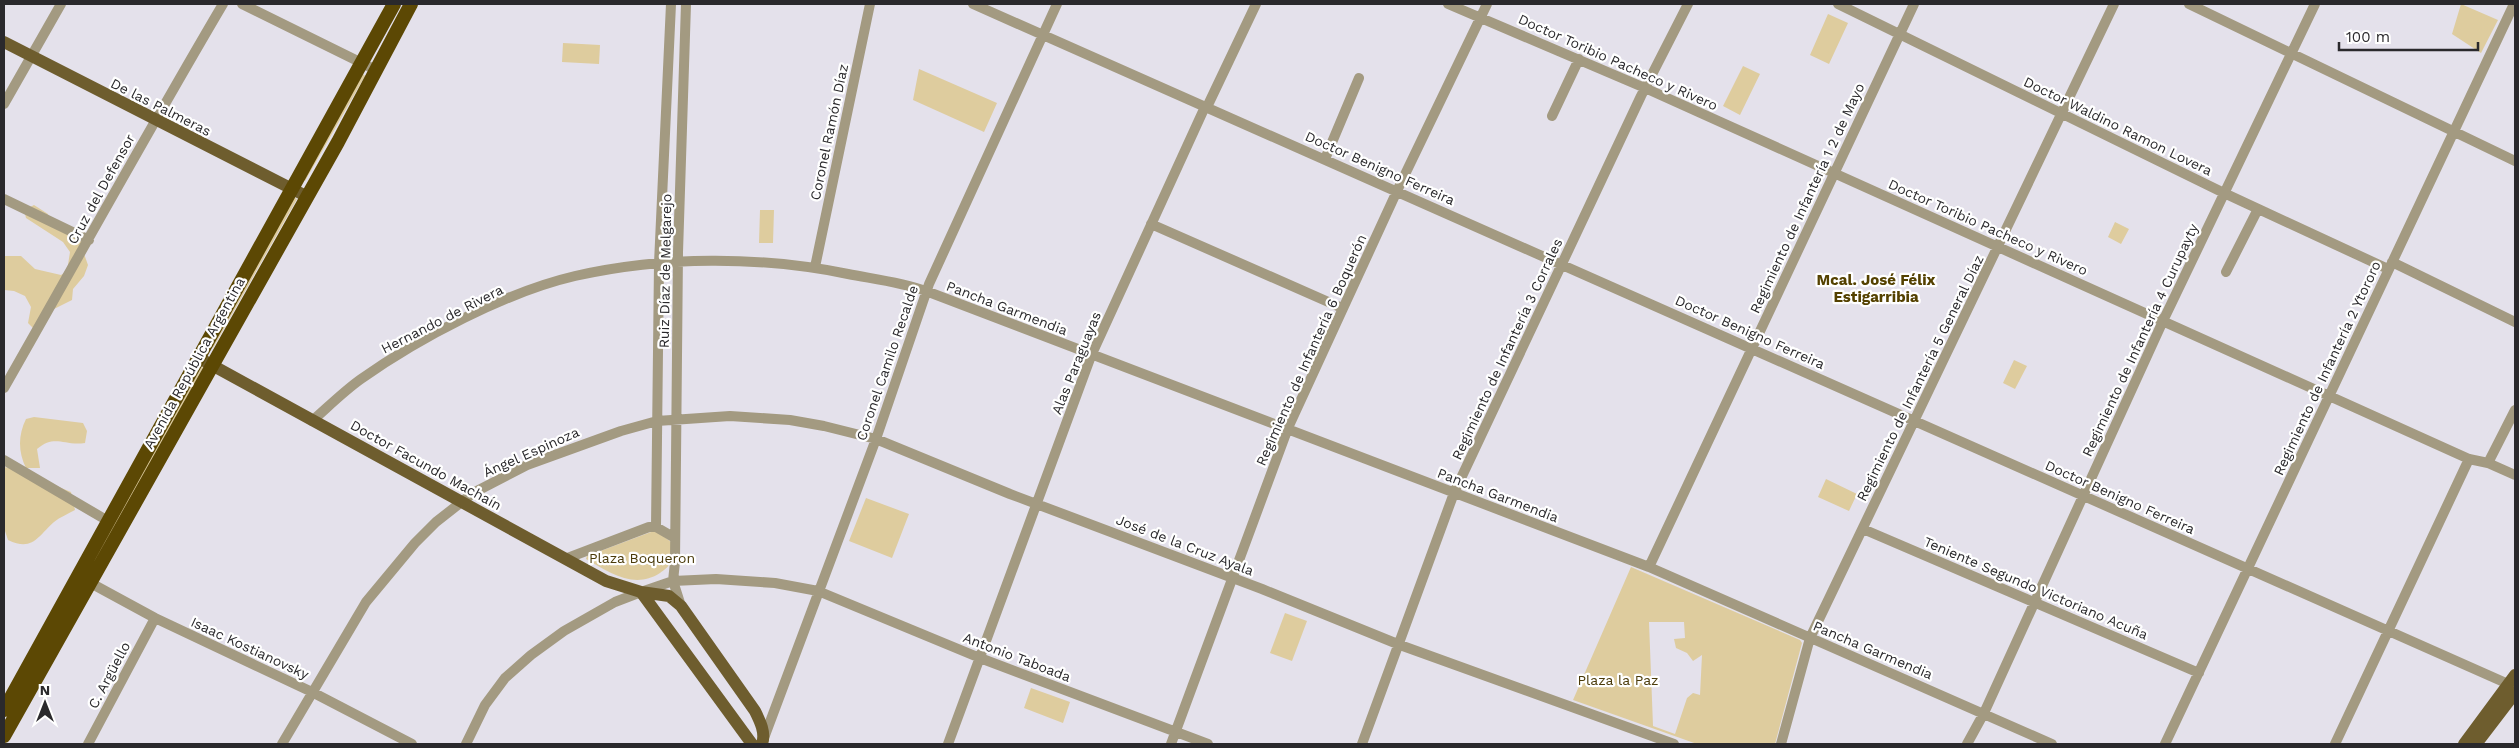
<svg xmlns="http://www.w3.org/2000/svg" width="2519" height="748" viewBox="0 0 2519 748" font-family="'Work Sans',sans-serif">
  <rect width="100%" height="100%" fill="#e4e1eb"/>
  <path fill="#decc9e" fill-rule="evenodd" d="M 2461,4 L 2498,20 L 2481,53 L 2452,34 Z
    M 1828,14 L 1848,23 L 1829,64 L 1810,55 Z
    M 563,43 L 600,45 L 599,64 L 562,62 Z
    M 1743,66 L 1760,74 L 1740,115 L 1723,106 Z
    M 919,69 L 997,103 L 984,132 L 913,100 Z
    M 363,74 L 365,76 L 305,181 L 304,180 Z
    M 293,197 L 297,199 L 213,348 L 212,347 Z
    M 34,205 L 48,214 L 49,218 L 84,235 L 83,251 L 88,265 L 84,276 L 73,289 L 72,300 L 50,311 L 33,328 L 28,323 L 31,307 L 25,296 L 14,291 L 4,290 L 4,256 L 21,256 L 35,269 L 61,275 L 67,271 L 70,252 L 63,242 L 26,218 L 24,210 Z
    M 760,210 L 774,210 L 773,243 L 759,243 Z
    M 2115,222 L 2129,229 L 2121,244 L 2108,237 Z
    M 2014,360 L 2027,366 L 2015,389 L 2003,383 Z
    M 202,366 L 203,368 L 91,568 L 89,568 Z
    M 34,417 L 83,423 L 87,431 L 85,443 C 63,446 55,434 37,449 L 40,468 L 26,468 C 18,452 18,435 26,419 Z
    M 4,467 L 15,469 L 71,492 L 75,510 C 68,514 60,517 54,522 C 38,536 33,552 8,540 L 4,528 Z
    M 1826,479 L 1857,494 L 1849,511 L 1818,497 Z
    M 866,498 L 909,514 L 892,558 L 849,541 Z
    M 651,532 L 658,532 L 671,542 C 671,548 672,556 670,562 C 669,567 664,570 660,573 C 634,590 609,572 586,559 L 587,556 Z
    M 1631,567 L 1800,640 L 1802,643 L 1775,744 L 1697,744 L 1573,700 ZM 1649,622 L 1684,622 L 1685,638 L 1674,639 L 1676,648 L 1687,653 L 1693,661 L 1702,655 L 1700,695 L 1693,693 L 1687,698 L 1675,734 L 1653,726 Z
    M 1285,613 L 1307,621 L 1292,661 L 1270,653 Z
    M 1031,688 L 1070,702 L 1063,723 L 1024,708 Z"/>
  <g fill="none" stroke-linecap="round" stroke-linejoin="round">
    <path stroke="#a39a81" stroke-width="10" d="M 242,4 L 376,70
      M 973,4 L 2515,687
      M 1448,4 L 1645,88 L 2469,459 L 2488,463 L 2515,475
      M 1838,4 L 2224,193 L 2388,269
      M 2189,4 L 2515,161
      M 4,104 L 61,4
      M 1552,116 L 1579,59
      M 1325,159 L 1359,78
      M 4,199 L 89,240
      M 1151,224 L 1342,308
      M 2392,262 L 2515,322
      M 815,267 L 870,4
      M 2226,272 L 2258,209
      M 4,388 C 77,260 148,131 223,4
      M 312,421 C 328,407 344,391 361,379 C 419,338 506,292 575,276 C 664,256 759,256 848,274 C 874,279 901,282 926,291 L 1649,567 L 2052,744
      M 4,460 L 108,521
      M 2488,463 L 2515,410
      M 656,527 L 659,263 L 671,4
      M 1863,529 L 2199,673
      M 565,559 L 649,527 L 656,527 L 675,538
      M 1649,567 L 1914,4
      M 85,580 L 155,618 L 312,692 L 412,744
      M 681,606 L 673,581 L 675,562 L 678,252 L 686,4
      M 764,738 L 876,439 L 929,284 L 1057,4
      M 88,744 L 155,618
      M 282,744 L 366,602 L 415,543 L 436,522 L 473,493 L 527,465 L 621,431 L 657,421 L 730,416 L 790,420 L 824,426 L 876,439 L 1010,494 L 1262,589 L 1400,645 L 1674,744
      M 466,744 L 485,705 L 505,678 L 531,655 L 564,631 L 615,602 L 641,592 L 673,581 L 716,579 L 775,583 L 818,591 L 980,658 L 1208,744
      M 948,744 L 1091,356 L 1204,109 L 1207,107 L 1256,4
      M 1171,744 L 1288,428 L 1397,191 L 1487,4
      M 1362,744 L 1454,493 L 1641,96 L 1688,4
      M 1781,744 L 1810,638 L 2114,4
      M 1967,744 L 1984,713 L 2163,321 L 2315,4
      M 2165,744 L 2514,4
      M 2335,744 L 2469,459"/>
    <path stroke="#6e5d2e" stroke-width="12" d="M 4,42 L 306,196
      M 199,358 L 606,581 L 641,592 L 669,596 L 681,606 L 755,711 C 760,721 766,733 762,744
      M 641,592 L 752,744
      M 2464,744 L 2515,675
      M 2476,744 L 2515,693"/>
    <path stroke="#5c4804" stroke-width="14" d="M 4,710 L 394,4
      M 4,736 L 338,142 L 411,4"/>
  </g>
  <g text-anchor="middle" stroke-width="4.5" stroke-linejoin="round" paint-order="stroke">
    <g font-size="14" fill="#2a292c" stroke="#fff">
      <text transform="translate(1618 62) rotate(24)" y="5">Doctor Toribio Pacheco y Rivero</text>
      <text transform="translate(161 107) rotate(27)" y="5">De las Palmeras</text>
      <text transform="translate(2118 126) rotate(26)" y="5">Doctor Waldino Ramon Lovera</text>
      <text transform="translate(829 132) rotate(-78)" y="5">Coronel Ramón Díaz</text>
      <text transform="translate(1380 168) rotate(24)" y="5">Doctor Benigno Ferreira</text>
      <text transform="translate(101 189) rotate(-61)" y="5">Cruz del Defensor</text>
      <text transform="translate(1807 198) rotate(-65)" y="5">Regimiento de Infantería 1 2 de Mayo</text>
      <text transform="translate(1988 227) rotate(24)" y="5">Doctor Toribio Pacheco y Rivero</text>
      <text transform="translate(665 271) rotate(-89)" y="5">Ruiz Díaz de Melgarejo</text>
      <text transform="translate(1007 308) rotate(21)" y="5">Pancha Garmendia</text>
      <text transform="translate(442 319) rotate(-27)" y="5">Hernando de Rivera</text>
      <text transform="translate(1750 332) rotate(24)" y="5">Doctor Benigno Ferreira</text>
      <text transform="translate(2140 340) rotate(-65)" y="5">Regimiento de Infantería 4 Curupayty</text>
      <text transform="translate(1507 349) rotate(-65)" y="5">Regimiento de Infantería 3 Corrales</text>
      <text transform="translate(1311 350) rotate(-66)" y="5">Regimiento de Infantería 6 Boquerón</text>
      <text transform="translate(194 363) rotate(-61)" y="5">Avenida República Argentina</text>
      <text transform="translate(887 363) rotate(-71)" y="5">Coronel Camilo Recalde</text>
      <text transform="translate(1076 363) rotate(-68)" y="5">Alas Paraguayas</text>
      <text transform="translate(2327 368) rotate(-65)" y="5">Regimiento de Infantería 2 Ytororo</text>
      <text transform="translate(1920 378) rotate(-64)" y="5">Regimiento de Infantería 5 General Díaz</text>
      <text transform="translate(531 452) rotate(-24)" y="5">Ángel Espinoza</text>
      <text transform="translate(426 465) rotate(29)" y="5">Doctor Facundo Machaín</text>
      <text transform="translate(1498 495) rotate(21)" y="5">Pancha Garmendia</text>
      <text transform="translate(2120 497) rotate(24)" y="5">Doctor Benigno Ferreira</text>
      <text transform="translate(1185 545) rotate(21)" y="5">José de la Cruz Ayala</text>
      <text transform="translate(2036 588) rotate(23)" y="5">Teniente Segundo Victoriano Acuña</text>
      <text transform="translate(250 648) rotate(25)" y="5">Isaac Kostianovsky</text>
      <text transform="translate(1873 650) rotate(23)" y="5">Pancha Garmendia</text>
      <text transform="translate(1017 657) rotate(21)" y="5">Antonio Taboada</text>
      <text transform="translate(109 675) rotate(-62)" y="5">C. Argüello</text>
    </g>
    <g font-size="14" fill="#4a3a09" stroke="#fff">
      <text x="642" y="563">Plaza Boqueron</text>
      <text x="1618" y="685">Plaza la Paz</text>
    </g>
    <g font-size="15" font-weight="bold" fill="#544100" stroke="#fff">
      <text x="1876" y="285">Mcal. José Félix<tspan x="1876" dy="17">Estigarribia</tspan></text>
    </g>
  </g>
  <rect width="2519" height="748" fill="none" stroke="#2a292c" stroke-width="10"/>
  <g transform="translate(45 703)" stroke="#ffffff" stroke-width="4" paint-order="stroke">
  <path d="M0-4L9 19L0 12L-9 19Z" fill="#2a292c"/>
  <text y="-8" font-size="14" font-weight="bold" text-anchor="middle" fill="#2a292c">N</text>
  </g>
  <path d="M2339 42v8h139v-8" fill="none" stroke="#2a292c" stroke-width="2.5"/>
  <text x="2346" y="42" font-size="15" fill="#2a292c" stroke="#ffffff" stroke-width="4" paint-order="stroke">100 m</text>
</svg>
